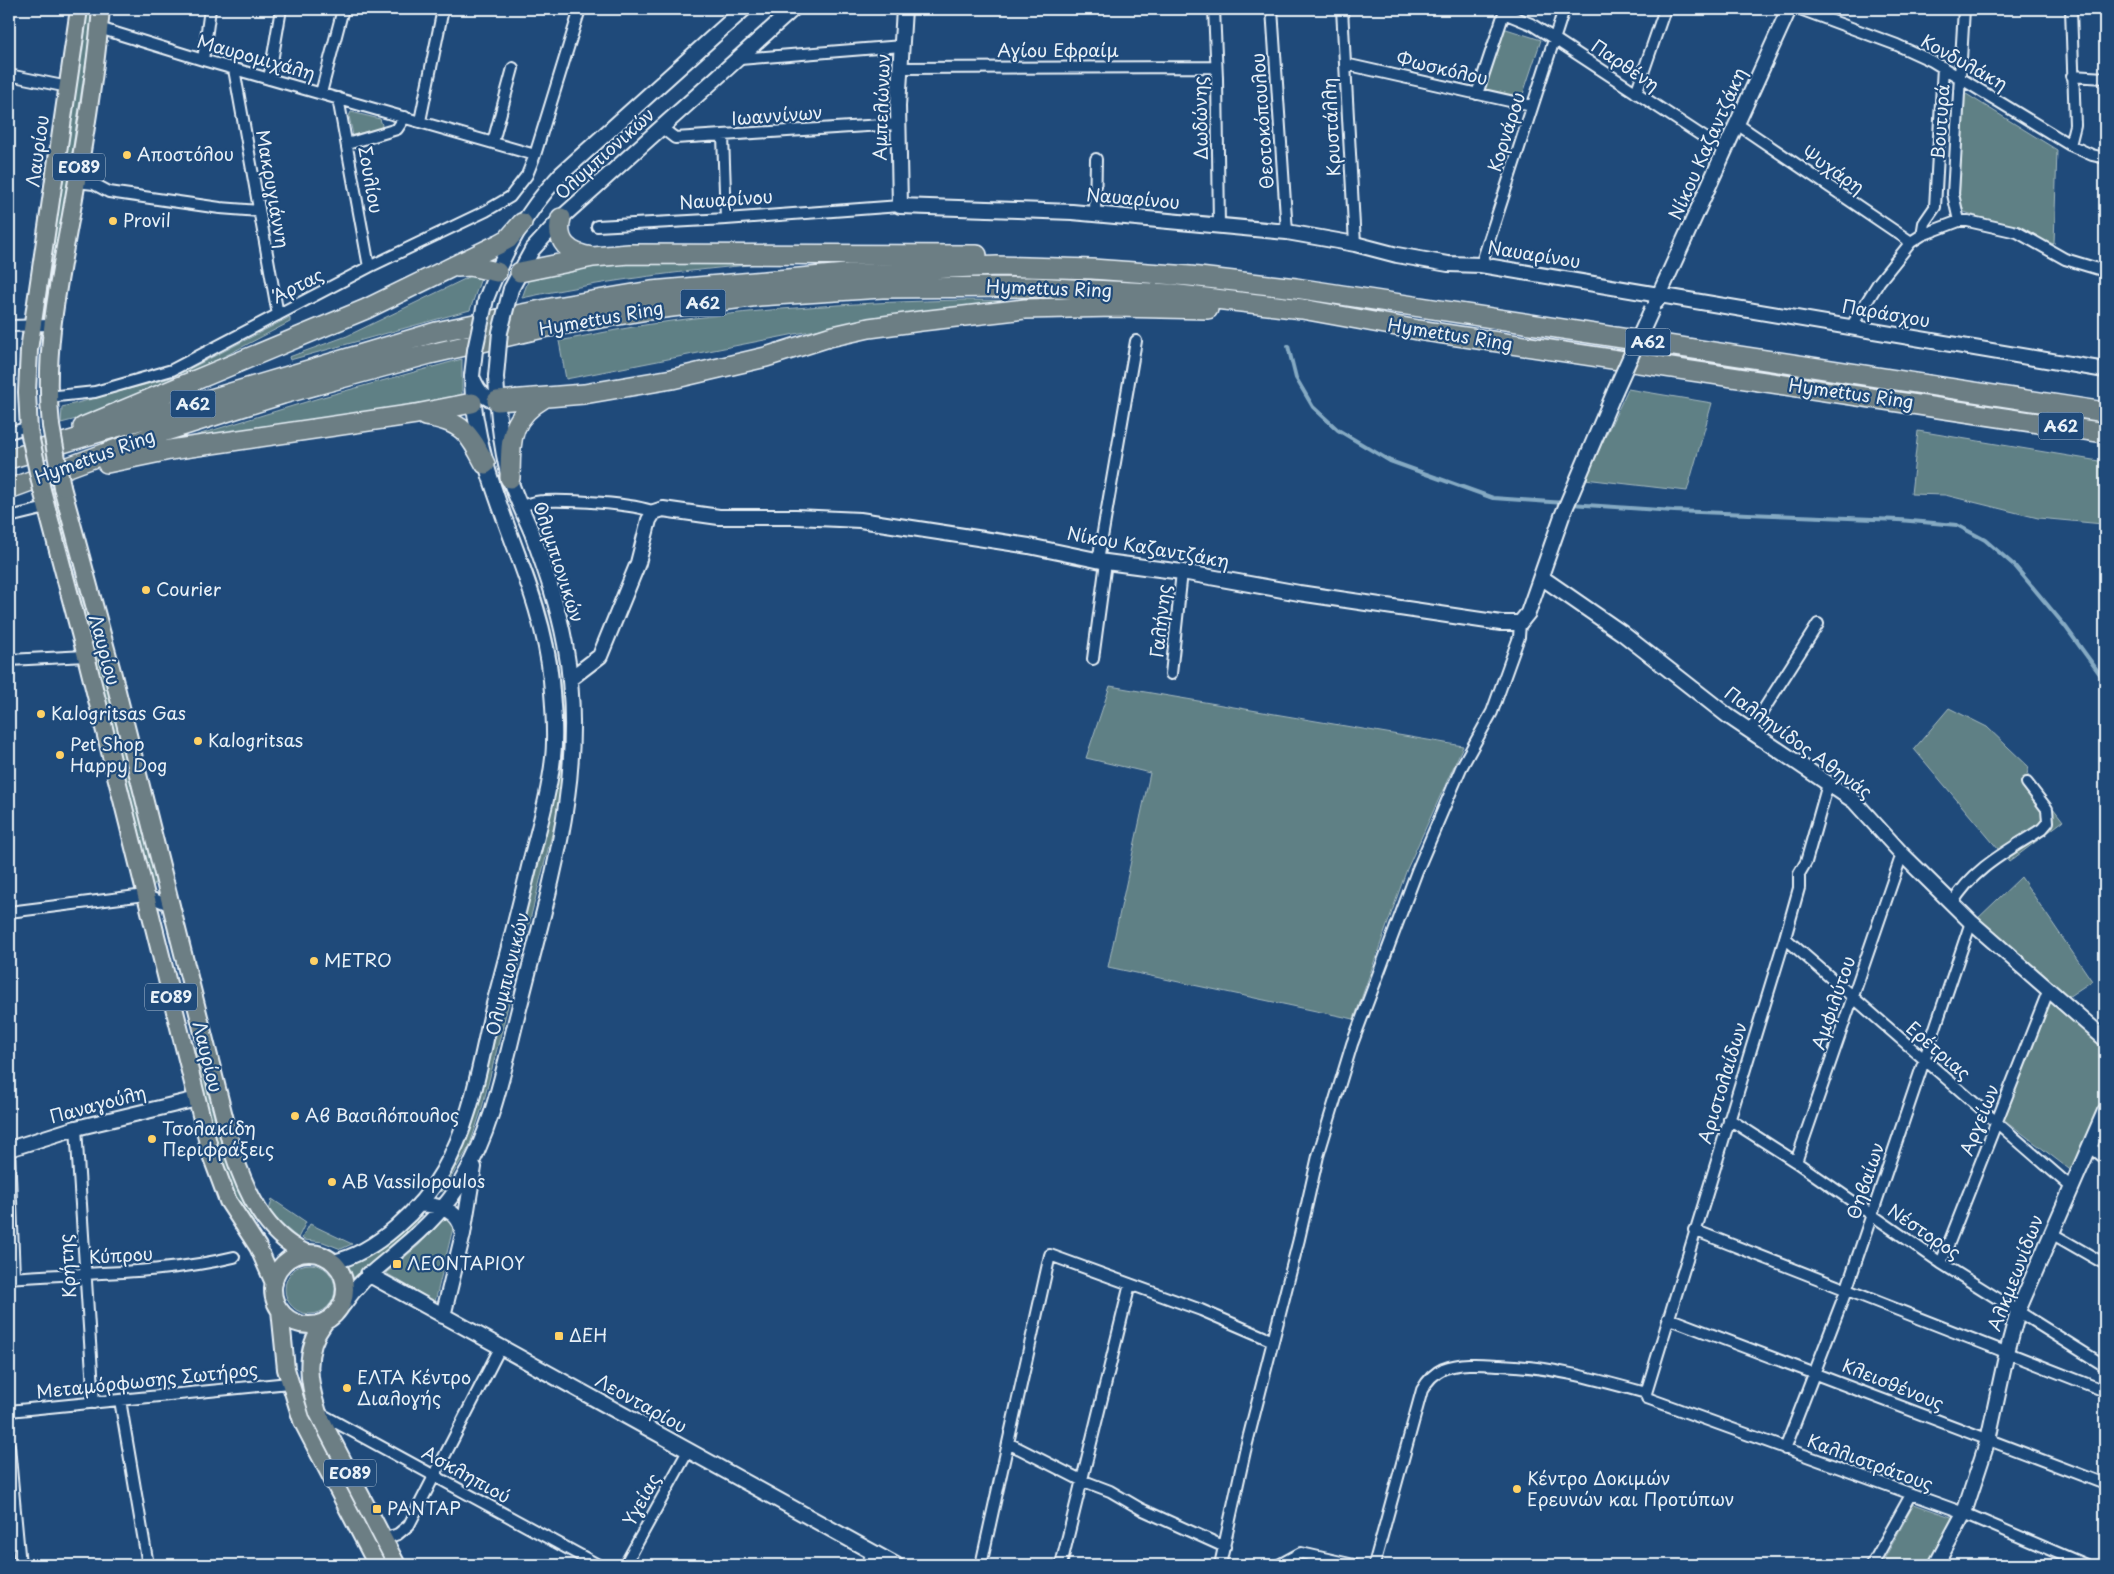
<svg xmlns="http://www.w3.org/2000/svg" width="2114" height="1574" viewBox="0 0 2114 1574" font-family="'Playpen Sans',sans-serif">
  <rect width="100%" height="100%" fill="#1f4a7a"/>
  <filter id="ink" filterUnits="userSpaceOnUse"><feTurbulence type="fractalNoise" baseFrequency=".02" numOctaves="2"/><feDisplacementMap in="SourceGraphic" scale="10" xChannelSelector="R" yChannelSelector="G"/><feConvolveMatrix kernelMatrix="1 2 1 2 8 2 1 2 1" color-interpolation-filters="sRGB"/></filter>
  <g filter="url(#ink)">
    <path fill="#5f8085" stroke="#a4b8be" d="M 88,9 L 92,9 L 91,28 L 48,311 L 43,311 Z
      M 1503,28 L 1541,40 L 1522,97 L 1482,90 Z
      M 1963,92 L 2057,150 L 2054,244 L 1959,210 Z
      M 351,112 L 380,119 L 382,125 L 381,128 L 353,135 L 349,116 Z
      M 861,256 C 747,264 634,274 522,298 L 529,278 L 607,263 Z
      M 473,275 L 482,275 L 470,310 L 290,360 L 289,357 L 347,336 Z
      M 963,300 L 1060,301 L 836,326 L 566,379 L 559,341 C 596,334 634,326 671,321 C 768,308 865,302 963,300 Z
      M 290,317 L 290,322 C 218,359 141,404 61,423 L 62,407 L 174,377 Z
      M 1647,350 L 2105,420 L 2105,427 L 1644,356 Z
      M 462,359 L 462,398 L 174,442 L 319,398 Z
      M 1628,389 L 1712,403 L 1687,491 L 1585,479 Z
      M 1918,431 L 2105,462 L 2105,506 L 2103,524 L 2038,518 L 1945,495 L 1911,494 Z
      M 54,488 L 72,565 L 102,667 L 156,879 L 152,891 L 49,489 Z
      M 506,513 C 518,531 525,551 533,571 C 564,654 568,723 558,810 L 482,1108 L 469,1147 L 443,1191 L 437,1193 L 457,1159 L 478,1107 L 547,831 L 558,769 L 557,690 Z
      M 1110,686 L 1463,746 L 1407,869 L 1354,1019 L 1108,967 L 1150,773 L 1086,758 Z
      M 1949,708 L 1987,727 L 2029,767 L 2027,774 L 2063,821 L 2009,862 L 1914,749 Z
      M 2021,877 L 2092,981 L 2065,999 L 1975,921 Z
      M 2051,997 L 2105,1047 L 2105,1094 L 2073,1172 L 2002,1118 Z
      M 193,1042 C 212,1101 222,1169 256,1220 L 251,1224 L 231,1191 L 221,1162 L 191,1043 Z
      M 272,1199 L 306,1222 L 298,1238 L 280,1223 L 269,1211 Z
      M 423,1215 L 392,1246 L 352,1279 L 346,1266 L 368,1255 L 414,1219 Z
      M 443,1219 L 446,1219 L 453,1228 L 435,1302 L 386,1273 L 419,1245 Z
      M 310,1224 L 352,1244 L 341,1249 L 323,1242 L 304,1240 L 302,1238 Z
      M285 1289a25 25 0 1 1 50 0a25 25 0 1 1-50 0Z
      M 1914,1504 L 1954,1518 L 1928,1565 L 1881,1565 Z"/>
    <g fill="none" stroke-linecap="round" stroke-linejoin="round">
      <path stroke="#85aac3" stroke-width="4" d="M 1288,346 L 1296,378 L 1313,407 L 1338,430 L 1390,461 L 1493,498 L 1565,503
        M 1571,504 L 1674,511 L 1899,520 L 1957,525 L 1985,540 L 2015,566 L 2065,626 L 2105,681"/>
      <g stroke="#e8f1f8" stroke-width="14">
        <path id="street" d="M 1214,9 L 1217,78 L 1219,226
          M 1272,9 L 1287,232
          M 1342,9 L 1355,244
          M 1800,9 L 1897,45 L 1932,61 L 2070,145 L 2092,155 L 2105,158
          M 99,28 L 203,60 L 535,155
          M 740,59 L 902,46
          M 203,60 L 210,9
          M 1345,64 L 1532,106
          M 900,68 L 1216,67
          M 234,69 L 278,315
          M 9,75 L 68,87
          M 2072,76 L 2105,78
          M 269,79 L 281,9
          M 321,93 L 343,9
          M 1636,93 L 1665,9
          M 1477,94 L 1504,13 L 1531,24 L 1553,38 L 1725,151
          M 338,98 L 369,267
          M 420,121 L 443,9
          M 1737,124 L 1911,242
          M 662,128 L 675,138 L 898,124
          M 723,136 L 726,219
          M 493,142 L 513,68
          M 347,144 L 397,129 L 405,117
          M 2070,145 L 2075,125 L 2071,9
          M 77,182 L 94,184 L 109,192 L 220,208 L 259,211
          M 1095,214 L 1096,159
          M 1959,221 L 1953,194 L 1964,9
          M 597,226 L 726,219 L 900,206
          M 1922,235 L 1924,223 L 1935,207 L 1943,67
          M 1481,265 L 1564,9
          M 9,326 L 51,325
          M 1851,327 L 1879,282 L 1911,242 L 1922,235 L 1959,221 L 1968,221 L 2017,232 L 2065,259 L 2105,271
          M 48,397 L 95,392 L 172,370 L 369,267 L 486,211 L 510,197 L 527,175 L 535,155 L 580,9
          M 9,433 L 29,427
          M 521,506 C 528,504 536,501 544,501 C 568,500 634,503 654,512
          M 9,517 L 46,508
          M 1098,561 L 1136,341
          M 1093,659 L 1106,562
          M 9,660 L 86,656
          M 1171,674 L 1182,572
          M 1750,731 L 1818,624
          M 1952,904 C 1973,868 2008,851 2042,829 L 2048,822 L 2047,809 L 2027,783
          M 9,912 L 145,895 L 171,906
          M 1785,938 L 2071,1187
          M 1729,1119 L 1796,1162 L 1941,1263 L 2105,1366
          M 76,1128 L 94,1403
          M 2090,1147 L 2105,1158
          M 9,1149 L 14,1277
          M 1796,1162 L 1902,854
          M 1694,1230 L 2105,1391
          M 2051,1233 L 2105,1264
          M 1941,1263 L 2049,989
          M 9,1278 C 84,1272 160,1275 234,1257
          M 1668,1318 L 2105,1484
          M 1646,1393 L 1785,938 L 1799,888 L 1799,874 L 1806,862 L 1828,784
          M 1646,1393 L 1647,1398 L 1964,1513 L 2086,1565
          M 120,1400 L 148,1565
          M 9,1411 L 289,1383
          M 319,1413 L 598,1565
          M 1008,1443 L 1050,1255 L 1201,1310 L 1273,1341
          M 9,1446 L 20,1565
          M 1785,1449 L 1846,1291 L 1971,922
          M 384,1539 L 398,1534 L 409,1525 L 500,1348
          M 625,1565 L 688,1451
          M 866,1565 L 873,1553
          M 981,1565 L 1008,1443 L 1081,1480 L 1110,1491 L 1141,1509 L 1225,1547
          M 1061,1565 L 1130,1284
          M 1220,1565 L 1245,1451 L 1299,1239 L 1318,1156 L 1352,1044 L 1417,871 L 1461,768 L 1492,712 L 1519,637 L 1520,623
          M 1279,1565 L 1301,1553 L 1354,1565
          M 1374,1565 L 1422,1390 C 1427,1381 1434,1373 1443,1369 C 1462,1362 1481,1364 1500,1365 C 1553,1367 1595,1379 1646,1393
          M 1872,1565 L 1911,1495"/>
      </g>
      <g stroke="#e8f1f8" stroke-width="18">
        <path id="secondary" d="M 904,9 L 898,106 L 900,206 L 1072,212 L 1287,232 L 1355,244 L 1397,255 L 1448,264 L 1481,265 L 2105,370
          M 511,289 L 532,250 L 561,218 L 793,9
          M 486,299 C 505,250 524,214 560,175 L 744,9
          M 1656,302 L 1789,9
          M 473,379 C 478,391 484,399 497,401
          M 1541,577 L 1622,633 L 1728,716 L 1854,801 L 1902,854 L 1971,922 L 2105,1039
          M 570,679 L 600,656 L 638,563 L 649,520 L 654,512 L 663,509 L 719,517 L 796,517 L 860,520 L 1029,546 L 1106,562 L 1182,572 L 1299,593 L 1501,623 L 1520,623 L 1528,613 L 1562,516 L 1615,391
          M 9,1149 L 76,1128 L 197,1099
          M 419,1204 C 438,1205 460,1210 462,1231
          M 333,1262 C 376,1253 422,1208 443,1171 C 473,1119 480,1061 494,1004 C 506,959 518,913 529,867 C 538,831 549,795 553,758 C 556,733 553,705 551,680 C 541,575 473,483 472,376
          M 368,1274 L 896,1565
          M 343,1305 C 362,1278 376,1270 400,1249 C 423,1230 446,1208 461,1182 C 494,1128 505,1062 521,1001 C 551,881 588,770 565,644 C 558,606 545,569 532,533 C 524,514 515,496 509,477 C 500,444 498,411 496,377
          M 443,1316 L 463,1234 L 474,1167
          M 1936,1565 L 1964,1513 L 1988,1440 L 2007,1352 L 2018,1311 L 2105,1111"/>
      </g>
      <g stroke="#e8f1f8" stroke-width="20">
        <path id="primary" d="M 51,426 C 43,354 58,285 71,215 C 83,147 95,78 101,9
          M 29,431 L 27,392 L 29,350 L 79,9
          M 62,487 L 112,671 L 233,1152 C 246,1192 265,1234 304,1252
          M 42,490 L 86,656 L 211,1155 L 228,1201 L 258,1247 L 274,1283
          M273 1289a36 36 0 1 1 72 0a36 36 0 1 1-72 0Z
          M 280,1310 L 286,1369 L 302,1421 L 377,1565
          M 324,1323 C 303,1351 308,1381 318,1413 L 397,1565"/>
      </g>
      <g stroke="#e8f1f8" stroke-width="22">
        <path id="highway" d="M 561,218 C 555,242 569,254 592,257
          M 457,267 L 470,266 L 497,272
          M 520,272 L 593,257 L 629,254 L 977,255
          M 497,401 L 584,394 L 672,379 L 766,357 L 829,337 L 869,328 L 921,321 L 1025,309 L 1115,307 L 1208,309
          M 425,416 C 462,421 469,433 485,464
          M 83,427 L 366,309 L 499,244 L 508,239 L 522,223
          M 9,459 L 436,332 L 556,307 L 651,291 L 880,271 L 997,266 L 1092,269 L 1190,276 L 1296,288 L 2105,412
          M 107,463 L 170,450 L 416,414 L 472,403
          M 510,478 C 511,442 508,419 544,398
          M 9,489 L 163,432 L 283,394 L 430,354 L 543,328 L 648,310 L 759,296 L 882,288 L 1032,287 L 1171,294 L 1302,309 L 1418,330 L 2105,433"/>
      </g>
      <use href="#street" stroke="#1f4a7a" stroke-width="10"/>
      <use href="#secondary" stroke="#1f4a7a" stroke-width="14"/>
      <use href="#primary" stroke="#6c7e84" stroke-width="16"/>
      <use href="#highway" stroke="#6c7e84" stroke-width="19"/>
      <g stroke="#e8f1f8" stroke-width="18" stroke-linecap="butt">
        <path id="secondary-bridge" d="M 472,376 L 475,350 L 486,299
          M 496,377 L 500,332 L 511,289
          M 1615,391 L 1652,309"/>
      </g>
      <g stroke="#e8f1f8" stroke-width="20" stroke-linecap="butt">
        <path id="primary-bridge" d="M 51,426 L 62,487
          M 29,431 L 42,490"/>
      </g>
      <use href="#secondary-bridge" stroke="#1f4a7a" stroke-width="14"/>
      <use href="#primary-bridge" stroke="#6c7e84" stroke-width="16"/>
    </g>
  </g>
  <g fill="#ffd166" stroke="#1f4a7a" stroke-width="2">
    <circle cx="127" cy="155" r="5"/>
    <circle cx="113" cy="221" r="5"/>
    <circle cx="146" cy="590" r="5"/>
    <circle cx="41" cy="714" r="5"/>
    <circle cx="198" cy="741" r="5"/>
    <circle cx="60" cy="755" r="5"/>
    <circle cx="314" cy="961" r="5"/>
    <circle cx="295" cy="1116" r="5"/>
    <circle cx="152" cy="1139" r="5"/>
    <circle cx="332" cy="1182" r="5"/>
    <rect x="392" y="1259" width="10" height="10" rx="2.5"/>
    <rect x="554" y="1331" width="10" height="10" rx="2.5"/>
    <circle cx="347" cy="1388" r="5"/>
    <circle cx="1517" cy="1489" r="5"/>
    <rect x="372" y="1504" width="10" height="10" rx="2.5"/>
  </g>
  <g text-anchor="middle" stroke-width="4.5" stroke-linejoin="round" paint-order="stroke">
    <g fill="#1f4a7a" stroke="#acbfd2" stroke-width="1">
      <rect x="53" y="153.5" width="52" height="27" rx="4"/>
      <rect x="680.5" y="289.5" width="45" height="27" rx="4"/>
      <rect x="1625.5" y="328.5" width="45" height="27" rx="4"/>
      <rect x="170.5" y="390.5" width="45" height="27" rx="4"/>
      <rect x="2038.5" y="412.5" width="45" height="27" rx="4"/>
      <rect x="145" y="983.5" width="52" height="27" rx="4"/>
      <rect x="324" y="1459.5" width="52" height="27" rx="4"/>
    </g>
    <g font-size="16" font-weight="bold" fill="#e8f1f8">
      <text x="79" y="173">ΕΟ89</text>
      <text x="703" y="309">Α62</text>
      <text x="1648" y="348">Α62</text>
      <text x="193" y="410">Α62</text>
      <text x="2061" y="432">Α62</text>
      <text x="171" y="1003">ΕΟ89</text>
      <text x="350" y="1479">ΕΟ89</text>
    </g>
    <g font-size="18" fill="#e8f1f8" stroke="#1f4a7a">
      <text x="1058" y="57">Αγίου Εφραίμ</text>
      <text transform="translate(256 58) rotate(16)" y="6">Μαυρομιχάλη</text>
      <text transform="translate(1964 63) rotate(29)" y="6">Κονδυλάκη</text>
      <text transform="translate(1625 66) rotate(34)" y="6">Παρθένη</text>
      <text transform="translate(1442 69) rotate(13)" y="6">Φωσκόλου</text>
      <text transform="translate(882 107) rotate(-88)" y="6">Αμπελώνων</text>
      <text transform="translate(777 116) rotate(-4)" y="6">Ιωαννίνων</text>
      <text transform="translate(1201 118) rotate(-91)" y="6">Δωδώνης</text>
      <text transform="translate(1263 121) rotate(-94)" y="6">Θεοτοκόπουλου</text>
      <text transform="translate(1941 122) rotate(-86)" y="6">Βουτυρά</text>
      <text transform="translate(1332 127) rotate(-93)" y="6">Κρυστάλλη</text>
      <text transform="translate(1507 132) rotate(-72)" y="6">Κορνάρου</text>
      <text transform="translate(1708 144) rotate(-66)" y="6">Νίκου Καζαντζάκη</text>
      <text transform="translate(38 151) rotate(-82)" y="6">Λαυρίου</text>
      <text transform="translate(605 154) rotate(-42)" y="6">Ολυμπιονικών</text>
      <text transform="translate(1833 170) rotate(34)" y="6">Ψυχάρη</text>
      <text transform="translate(370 180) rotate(80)" y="6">Σουλίου</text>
      <text transform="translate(272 189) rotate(80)" y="6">Μακρυγιάννη</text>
      <text transform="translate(1133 199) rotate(5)" y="6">Ναυαρίνου</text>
      <text transform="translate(726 200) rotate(-4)" y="6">Ναυαρίνου</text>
      <text transform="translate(1534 255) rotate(9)" y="6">Ναυαρίνου</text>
      <text transform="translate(298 286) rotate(-27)" y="6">Άρτας</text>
      <text transform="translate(1049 289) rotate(2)" y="6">Hymettus Ring</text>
      <text transform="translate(1886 314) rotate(10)" y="6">Παράσχου</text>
      <text transform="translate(601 319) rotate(-10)" y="6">Hymettus Ring</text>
      <text transform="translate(1450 335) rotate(9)" y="6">Hymettus Ring</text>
      <text transform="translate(1851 394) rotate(8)" y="6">Hymettus Ring</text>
      <text transform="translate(95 457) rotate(-20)" y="6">Hymettus Ring</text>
      <text transform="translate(1148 548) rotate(10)" y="6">Νίκου Καζαντζάκη</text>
      <text transform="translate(558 562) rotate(72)" y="6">Ολυμπιονικών</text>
      <text transform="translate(1161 621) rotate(-84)" y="6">Γαλήνης</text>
      <text transform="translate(104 650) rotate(75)" y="6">Λαυρίου</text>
      <text transform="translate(1798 743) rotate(36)" y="6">Παλληνίδος Αθηνάς</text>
      <text transform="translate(508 974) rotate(-76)" y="6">Ολυμπιονικών</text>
      <text transform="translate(1834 1003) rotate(-71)" y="6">Αμφιλύτου</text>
      <text transform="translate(1938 1051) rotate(41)" y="6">Ερέτριας</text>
      <text transform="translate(207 1057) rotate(76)" y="6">Λαυρίου</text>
      <text transform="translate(1723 1083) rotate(-73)" y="6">Αριστολαίδων</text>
      <text transform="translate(98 1105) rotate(-15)" y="6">Παναγούλη</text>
      <text transform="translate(1980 1120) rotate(-68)" y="6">Αργείων</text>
      <text transform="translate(1866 1181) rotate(-71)" y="6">Θηβαίων</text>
      <text transform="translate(1924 1232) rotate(34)" y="6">Νέστορος</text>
      <text transform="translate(121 1256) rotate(-3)" y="6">Κύπρου</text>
      <text transform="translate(68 1266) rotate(-94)" y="6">Κρήτης</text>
      <text transform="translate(2016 1273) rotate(-69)" y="6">Αλκμεωνίδων</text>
      <text transform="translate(147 1381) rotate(-6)" y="6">Μεταμόρφωσης Σωτήρος</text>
      <text transform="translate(1893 1385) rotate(22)" y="6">Κλεισθένους</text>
      <text transform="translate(641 1404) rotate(29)" y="6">Λεονταρίου</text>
      <text transform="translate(1870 1463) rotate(20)" y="6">Καλλιστράτους</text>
      <text transform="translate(466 1475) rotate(29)" y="6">Ασκληπιού</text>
      <text transform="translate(642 1500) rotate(-61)" y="6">Υγείας</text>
    </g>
    <g font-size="18" fill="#e8f1f8" stroke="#1f4a7a" text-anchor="start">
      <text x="137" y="161">Αποστόλου</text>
      <text x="123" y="227">Provil</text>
      <text x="156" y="596">Courier</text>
      <text x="51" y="720">Kalogritsas Gas</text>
      <text x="208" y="747">Kalogritsas</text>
      <text x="70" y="751">Pet Shop<tspan x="70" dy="21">Happy Dog</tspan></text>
      <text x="324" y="967">METRO</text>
      <text x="305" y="1122">Αβ Βασιλόπουλος</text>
      <text x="162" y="1135">Τσολακίδη<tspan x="162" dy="21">Περιφράξεις</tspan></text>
      <text x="342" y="1188">AB Vassilopoulos</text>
      <text x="407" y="1270">ΛΕΟΝΤΑΡΙΟΥ</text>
      <text x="569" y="1342">ΔΕΗ</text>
      <text x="357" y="1384">ΕΛΤΑ Κέντρο<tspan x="357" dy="21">Διαλογής</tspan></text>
      <text x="1527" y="1485">Κέντρο Δοκιμών<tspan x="1527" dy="21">Ερευνών και Προτύπων</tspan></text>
      <text x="387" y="1515">ΡΑΝΤΑΡ</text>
    </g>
  </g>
  <rect width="2114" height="1574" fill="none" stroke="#1f4a7a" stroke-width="30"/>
  <rect x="15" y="15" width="2084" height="1544" fill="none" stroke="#e8f1f8" stroke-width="2" filter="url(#ink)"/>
</svg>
